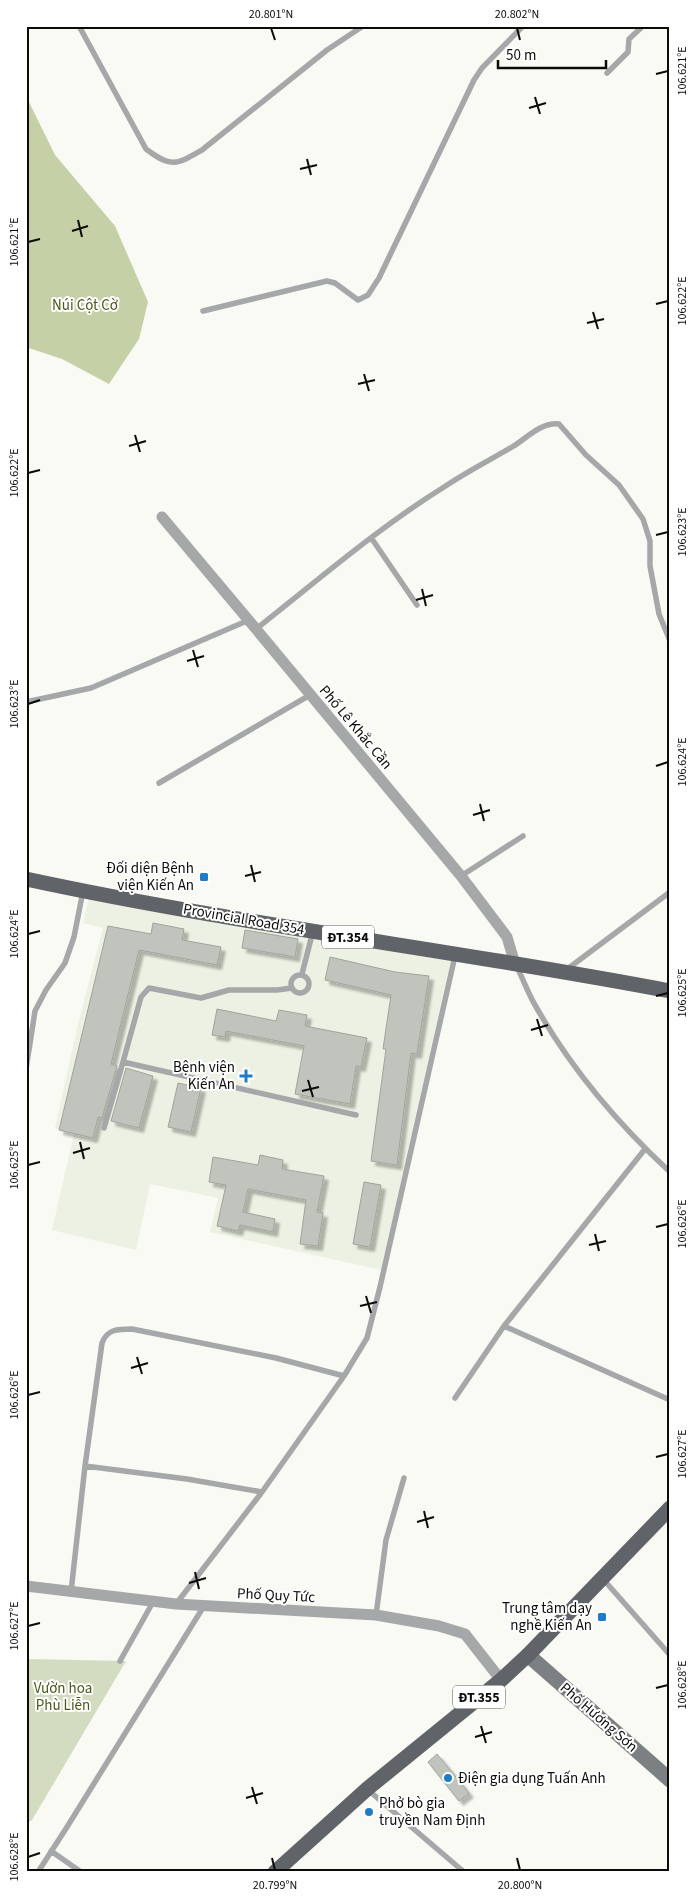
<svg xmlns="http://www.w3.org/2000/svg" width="696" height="1898" viewBox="0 0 696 1898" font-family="'Source Sans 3',sans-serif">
  <defs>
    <filter id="shadow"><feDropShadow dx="4.5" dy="4.5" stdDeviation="1" flood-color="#0004"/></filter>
  </defs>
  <rect width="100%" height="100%" fill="#f8faf3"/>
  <path fill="#edf1e3" d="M 89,897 L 451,959 L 381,1270 L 210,1232 L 218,1198 L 150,1184 L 136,1250 L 52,1230 L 74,1134 L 55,1128 L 78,1024 L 103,928 L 83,923 Z"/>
  <path fill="#d3dbc1" d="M 26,1659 L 126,1661 L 32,1820 L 26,1824 Z"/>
  <path fill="#c5d0a6" d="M 26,96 L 55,155 L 115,226 L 148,302 L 139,339 L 109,384 L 62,359 L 26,347 Z"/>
  <path fill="#c1c3bd" stroke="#a1a39c" filter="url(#shadow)" d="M 153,923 L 184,929 L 182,940 L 221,947 L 217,965 L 139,950 L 111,1064 L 117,1066 L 102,1118 L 98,1117 L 93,1138 L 59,1130 L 108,926 L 151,934 Z
    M 245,930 L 298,939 L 295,957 L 242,948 Z
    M 330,957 L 395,972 L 429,976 L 417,1054 L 411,1053 L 397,1165 L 371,1161 L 386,1049 L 383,1049 L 391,995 L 325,980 Z
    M 217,1009 L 276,1021 L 279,1010 L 307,1015 L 305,1026 L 367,1038 L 361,1067 L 356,1066 L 350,1104 L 295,1094 L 304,1046 L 226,1031 L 225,1037 L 212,1035 Z
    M 126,1068 L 153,1076 L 139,1128 L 111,1121 Z
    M 178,1083 L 201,1088 L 191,1132 L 168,1127 Z
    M 260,1155 L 283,1160 L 282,1169 L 324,1176 L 317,1212 L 323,1213 L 318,1246 L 300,1244 L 306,1200 L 248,1189 L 243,1212 L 275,1219 L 273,1232 L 240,1225 L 238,1231 L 217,1226 L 226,1185 L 209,1182 L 213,1157 L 258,1165 Z
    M 364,1182 L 381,1185 L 370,1247 L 353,1244 Z
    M 437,1754 L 469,1793 L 459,1801 L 428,1762 Z"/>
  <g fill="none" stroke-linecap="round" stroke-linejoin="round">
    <path stroke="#a5a7a9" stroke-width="5.5" d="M 79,26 L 146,149 C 171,168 176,165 202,150 L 327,50 L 363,26
      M 607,73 L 628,52 L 629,39 L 643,26
      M 203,311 L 327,281 L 335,283 L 358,300 L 368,295 L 379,278 L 474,80 L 482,68 L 523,26
      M 372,539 L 417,605
      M 256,629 C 317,581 378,528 444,487 C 466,472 490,460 512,447 C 527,438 541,422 559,424 L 586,455 L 619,485 L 643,519 L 650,541 L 650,566 L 659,614 L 670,641
      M 26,702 L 91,688 L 249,620
      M 159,783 L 310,695
      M 461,876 L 523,836
      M 517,967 C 523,979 528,993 535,1005 C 570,1067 618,1124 670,1172
      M 566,970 L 670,892
      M 302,974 L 313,931
      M291 984a9 9 0 1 1 18 0a9 9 0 1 1-18 0Z
      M 292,988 L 277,990 L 229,990 L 201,998 L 149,988 L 141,997 L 123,1062 L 356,1115
      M 26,1069 L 35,1011 L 46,990 L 65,963 L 74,937 L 83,891
      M 104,1128 L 123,1062
      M 504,1326 L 670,1400
      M 455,1398 L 504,1326 L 645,1149
      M 85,1466 L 187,1479 L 262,1492
      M 603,1579 L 670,1655
      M 71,1592 L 85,1466 L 102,1343 C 107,1329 118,1329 132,1329 L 276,1358 L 344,1376
      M 176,1604 L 262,1492 L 344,1376 L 367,1338 L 380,1287 L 455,956
      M 376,1615 L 386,1540 L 404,1478
      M 120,1661 L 153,1602
      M 367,1789 L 464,1872
      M 51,1851 L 81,1872
      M 38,1872 L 67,1827 L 204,1606"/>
    <path stroke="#a5a7a9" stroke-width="11" d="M 162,517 L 256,629 L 461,876 L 507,937 L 515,964
      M 26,1586 L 176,1604 L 376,1615 L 439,1626 L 465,1634 L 501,1680"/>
    <path stroke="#7d8083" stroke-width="15" d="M 528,1655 L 670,1780"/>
    <path stroke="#606468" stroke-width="15" d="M 26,879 C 239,925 456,950 670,991
      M 275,1872 L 367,1789 L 501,1680 L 528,1655 L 670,1508"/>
  </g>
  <path fill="none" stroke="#0b0c0a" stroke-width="2" d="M 271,28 L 275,40M 517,28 L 520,40M 656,74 L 668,71M 535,97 L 540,114M 529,108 L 546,103M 307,159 L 311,175M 300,169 L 317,165M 78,220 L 82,237M 72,231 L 88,226M 28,242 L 40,239M 656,304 L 668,301M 593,312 L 598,329M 587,323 L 604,319M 364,374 L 369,391M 358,384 L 375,380M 135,435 L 140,452M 129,446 L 146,441M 28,473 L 40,470M 656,535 L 668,532M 422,589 L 426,606M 416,600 L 433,595M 193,650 L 198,667M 187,661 L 204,656M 28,704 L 40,700M 656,766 L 668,762M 480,804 L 484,821M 473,815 L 490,810M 251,865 L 255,882M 245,876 L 261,872M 28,934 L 40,931M 656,996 L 668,993M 537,1019 L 542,1036M 531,1030 L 548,1025M 308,1080 L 313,1097M 302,1091 L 319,1087M 80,1142 L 84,1159M 73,1153 L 90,1148M 28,1165 L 40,1162M 656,1227 L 668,1224M 595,1234 L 599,1251M 589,1245 L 606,1241M 366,1296 L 371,1313M 360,1306 L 377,1302M 137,1357 L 142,1374M 131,1368 L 148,1363M 28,1395 L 40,1392M 656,1457 L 668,1454M 424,1511 L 428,1528M 417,1522 L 434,1517M 195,1572 L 199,1589M 189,1583 L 206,1578M 28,1626 L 40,1623M 656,1688 L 668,1685M 481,1726 L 486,1743M 475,1737 L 492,1732M 252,1787 L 257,1804M 246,1798 L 263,1793M 28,1857 L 40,1853M 272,1858 L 275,1870M 517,1858 L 520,1870"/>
  <g fill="#1f7cc8" stroke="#fff" stroke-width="2">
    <rect x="199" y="872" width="10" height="10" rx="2.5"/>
    <path d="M243.5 1068.5h5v5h5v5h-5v5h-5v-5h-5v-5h5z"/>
    <rect x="597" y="1612" width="10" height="10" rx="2.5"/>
    <circle cx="448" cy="1778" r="5"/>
    <circle cx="369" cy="1812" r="5"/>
  </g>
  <g text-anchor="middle" stroke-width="4" stroke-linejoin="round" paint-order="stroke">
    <g fill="#fff" stroke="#545554" stroke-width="1">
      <rect x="322" y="925.5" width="52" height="23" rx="4"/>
      <rect x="453" y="1685.5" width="52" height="23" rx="4"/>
    </g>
    <g font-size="14" font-weight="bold" fill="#0b0c0a">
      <text x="348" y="942">ĐT.354</text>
      <text x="479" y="1702">ĐT.355</text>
    </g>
    <g font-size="15" fill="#4b5817" stroke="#fff">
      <text x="85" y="310">Núi Cột Cờ</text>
      <text x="63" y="1693">Vườn hoa<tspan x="63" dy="17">Phù Liễn</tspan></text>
    </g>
    <g font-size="15" fill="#0b0c0a" stroke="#fff">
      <text transform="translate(356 727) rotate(50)" y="5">Phố Lê Khắc Cần</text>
      <text transform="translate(244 919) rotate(10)" y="5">Provincial Road 354</text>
      <text transform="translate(276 1595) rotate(3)" y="5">Phố Quy Tức</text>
      <text transform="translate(599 1717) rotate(41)" y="5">Phố Hương Sơn</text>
    </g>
    <g font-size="15" fill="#0b0c0a" stroke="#fff" text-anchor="end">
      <text x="194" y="873">Đối diện Bệnh<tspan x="194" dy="17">viện Kiến An</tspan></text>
      <text x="235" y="1072">Bệnh viện<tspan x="235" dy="17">Kiến An</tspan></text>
      <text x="592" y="1613">Trung tâm dạy<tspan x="592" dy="17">nghề Kiến An</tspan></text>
      <text x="458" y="1783" text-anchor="start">Điện gia dụng Tuấn Anh</text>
      <text x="379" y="1808" text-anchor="start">Phở bò gia<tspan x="379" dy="17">truyền Nam Định</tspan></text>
    </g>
  </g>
  <rect width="696" height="1898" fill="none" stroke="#ffffff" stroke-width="55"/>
  <path d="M498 60v8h108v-8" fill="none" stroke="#0b0c0a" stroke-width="2.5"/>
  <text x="506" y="60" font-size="15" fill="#0b0c0a" stroke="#ffffff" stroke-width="4" paint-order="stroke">50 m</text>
  <rect x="28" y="28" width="640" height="1842" fill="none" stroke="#0b0c0a" stroke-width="2"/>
  <g font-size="12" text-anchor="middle" fill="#0b0c0a">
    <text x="271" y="18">20.801°N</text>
    <text x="517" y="18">20.802°N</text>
    <text transform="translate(682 71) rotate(-90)" y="4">106.621°E</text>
    <text transform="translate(14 242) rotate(-90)" y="4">106.621°E</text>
    <text transform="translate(682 301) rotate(-90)" y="4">106.622°E</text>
    <text transform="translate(14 473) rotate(-90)" y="4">106.622°E</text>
    <text transform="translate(682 532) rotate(-90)" y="4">106.623°E</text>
    <text transform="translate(14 704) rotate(-90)" y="4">106.623°E</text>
    <text transform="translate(682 762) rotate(-90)" y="4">106.624°E</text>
    <text transform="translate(14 934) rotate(-90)" y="4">106.624°E</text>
    <text transform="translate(682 993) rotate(-90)" y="4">106.625°E</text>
    <text transform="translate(14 1165) rotate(-90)" y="4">106.625°E</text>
    <text transform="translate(682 1224) rotate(-90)" y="4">106.626°E</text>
    <text transform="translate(14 1395) rotate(-90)" y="4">106.626°E</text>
    <text transform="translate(682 1454) rotate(-90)" y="4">106.627°E</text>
    <text transform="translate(14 1626) rotate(-90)" y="4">106.627°E</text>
    <text transform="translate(682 1685) rotate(-90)" y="4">106.628°E</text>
    <text transform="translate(14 1857) rotate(-90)" y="4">106.628°E</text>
    <text x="275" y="1889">20.799°N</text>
    <text x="520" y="1889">20.800°N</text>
  </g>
</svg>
